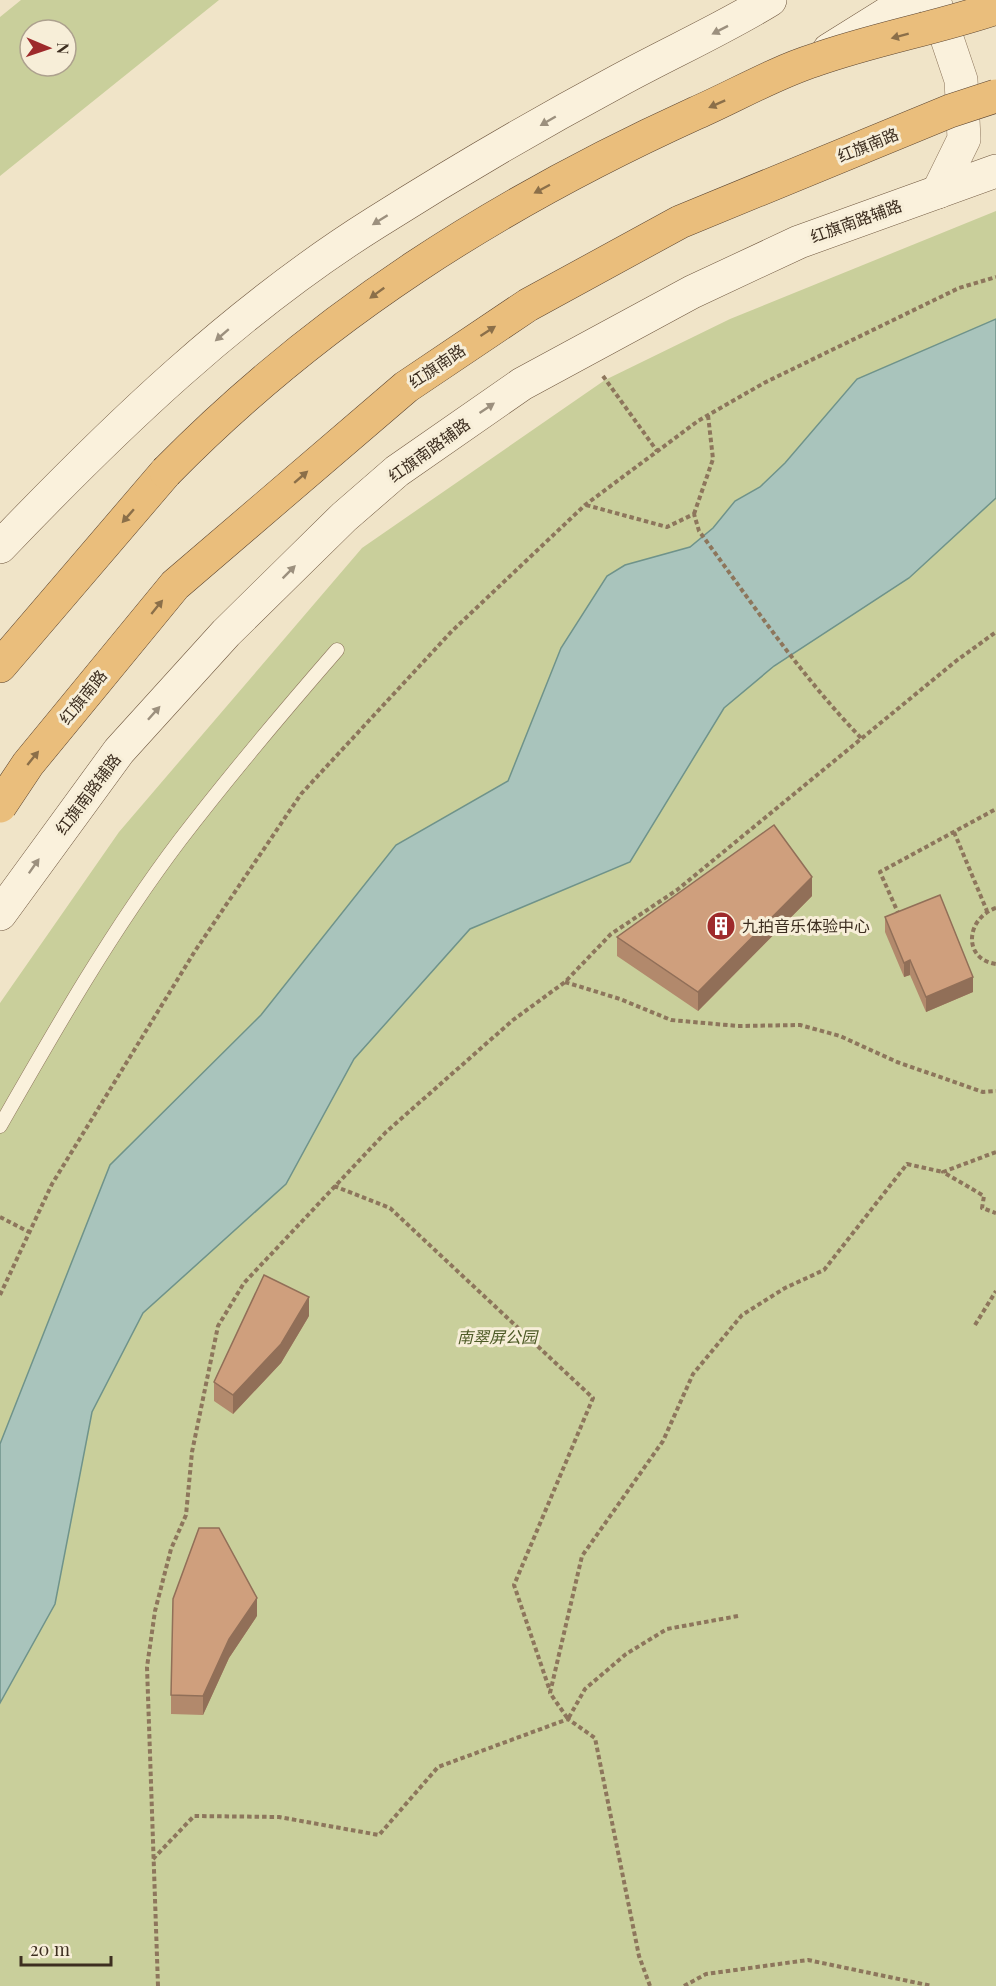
<svg xmlns="http://www.w3.org/2000/svg" width="996" height="1986" viewBox="0 0 996 1986" font-family="'Playfair Display','Noto Sans SC',serif">
  <rect width="100%" height="100%" fill="#f0e4c8"/>
  <path fill="#c9cf9b" fill-rule="evenodd" d="M 21,0 L 219,0 L 0,176 L 0,17 ZM 30,30 L 66,30 L 66,66 L 30,66 Z
    M 996,211 L 996,1986 L 0,1986 L 0,1003 L 119,832 L 362,548 L 605,380 L 730,319 Z"/>
  <path fill="#a9c4bc" stroke="#6f938a" stroke-width="1.5" d="M 996,319 L 996,498 L 909,578 L 774,666 L 724,708 L 630,862 L 470,929 L 354,1059 L 286,1184 L 143,1313 L 92,1412 L 55,1604 L 0,1703 L 0,1444 L 110,1165 L 261,1015 L 396,845 L 508,781 L 561,648 L 607,576 L 625,565 L 690,547 L 713,528 L 735,501 L 760,487 L 785,463 L 857,379 Z"/>
  <g fill="none" stroke-linecap="round" stroke-linejoin="round">
    <g stroke="#8d765c" stroke-width="15">
      <path id="service" d="M 0,1126 C 56,1028 112,930 180,840 C 230,775 283,712 337,650"/>
    </g>
    <g stroke="#8d765c" stroke-width="34">
      <path id="tertiary" d="M 934,0 L 961,80 L 964,139 L 938,192"/>
    </g>
    <g stroke="#6f573f" stroke-width="34">
      <path id="secondary" d="M 829,50 L 909,0
        M 0,547 C 114,428 235,311 375,223 C 454,173 536,125 618,81 C 669,53 721,30 770,0
        M 0,914 L 119,751 L 226,633 L 344,517 L 397,471 L 522,384 L 692,292 L 799,242 L 996,171"/>
    </g>
    <g stroke="#5b4430" stroke-width="34">
      <path id="trunk" d="M 0,666 L 166,472"/>
    </g>
    <path stroke="#8d765c" stroke-width="4" stroke-dasharray="4.5 3" stroke-linecap="butt" d="M 603,376 L 657,451
      M 586,505 L 667,527 L 694,514 L 699,531 C 752,603 801,676 863,740
      M 694,514 L 713,459 L 708,415
      M 954,832 L 987,911
      M 996,908 C 966,918 962,959 996,964
      M 899,915 L 880,872 L 996,809
      M 565,982 L 620,999 L 671,1020 L 738,1026 L 800,1025 L 840,1036 L 897,1062 L 983,1092 L 996,1091
      M 996,1152 L 943,1172 L 984,1196 L 982,1208 L 996,1213
      M 334,1186 L 390,1208 L 593,1398 L 514,1585 L 550,1691
      M 0,1217 L 29,1232
      M 0,1295 L 52,1184 L 195,951 L 301,794 L 452,631 L 585,505 L 698,421 L 764,383 L 959,288 L 996,277
      M 975,1325 L 996,1291
      M 738,1616 L 667,1629 L 626,1654 L 585,1689 L 568,1719 L 550,1693 L 582,1556 L 663,1441 L 693,1374 L 742,1315 L 785,1288 L 824,1270 L 907,1164 L 943,1172
      M 153,1859 L 194,1816 L 279,1817 L 379,1835 L 438,1767 L 568,1719 L 595,1738 L 639,1956 L 650,1986
      M 158,1986 L 147,1667 L 155,1611 L 171,1549 L 186,1515 L 192,1452 L 218,1326 L 244,1283 L 386,1132 L 513,1020 L 565,982 L 611,934 L 677,890 L 956,661 L 996,632
      M 684,1986 L 706,1974 L 808,1960 L 932,1986"/>
    <use href="#service" stroke="#faf1dc" stroke-width="14"/>
    <use href="#tertiary" stroke="#faf1dc" stroke-width="33"/>
    <use href="#secondary" stroke="#faf1dc" stroke-width="33"/>
    <use href="#trunk" stroke="#eabe7c" stroke-width="33"/>
    <g stroke="#5b4430" stroke-width="34" stroke-linecap="butt">
      <path id="trunk-bridge" d="M 166,472 C 319,316 498,203 696,113 C 735,96 774,73 815,60 C 874,39 937,28 996,8
        M 0,806 L 28,764 L 175,585 L 406,387 L 528,305 L 680,222 L 950,111 L 996,96"/>
    </g>
    <use href="#trunk-bridge" stroke="#eabe7c" stroke-width="33"/>
  </g>
  <path fill="#b2896c" d="M 812,896 L 698,1011 L 617,956 L 617,937 Z
    M 885,917 L 973,992 L 926,1012 L 910,975 L 904,977 L 885,932 Z
    M 309,1316 L 281,1363 L 233,1414 L 214,1401 L 214,1382 Z
    M 257,1616 L 229,1658 L 203,1715 L 171,1714 L 171,1695 Z"/>
  <path fill="#916f58" d="M 812,877 L 812,896 L 698,1011 L 698,992 Z
    M 910,960 L 910,975 L 904,977 L 904,963 Z
    M 973,977 L 973,992 L 926,1012 L 926,997 Z
    M 309,1297 L 309,1316 L 281,1363 L 233,1414 L 233,1395 Z
    M 257,1598 L 257,1616 L 229,1658 L 203,1715 L 203,1696 L 229,1639 Z"/>
  <path fill="#cf9f7d" stroke="#916f58" stroke-width="1.5" d="M 774,825 L 812,877 L 698,992 L 617,937 Z
    M 940,895 L 973,977 L 926,997 L 910,960 L 904,963 L 885,917 Z
    M 264,1275 L 309,1297 L 281,1344 L 233,1395 L 214,1382 Z
    M 199,1528 L 219,1528 L 257,1598 L 229,1639 L 203,1696 L 171,1695 L 173,1599 Z"/>
  <defs><path id="oneway-solid" d="M-6-.8H1V-3.2L6.5 0L1 3.2V.8H-6Z" transform="scale(1.5)"/></defs>
  <g fill="#9c907e">
    <use href="#oneway-solid" transform="translate(720 30) rotate(153)"/>
    <use href="#oneway-solid" transform="translate(548 121) rotate(150)"/>
    <use href="#oneway-solid" transform="translate(380 220) rotate(148)"/>
    <use href="#oneway-solid" transform="translate(222 335) rotate(139)"/>
    <use href="#oneway-solid" transform="translate(487 408) rotate(-34)"/>
    <use href="#oneway-solid" transform="translate(289 572) rotate(-45)"/>
    <use href="#oneway-solid" transform="translate(154 713) rotate(-48)"/>
    <use href="#oneway-solid" transform="translate(34 866) rotate(-55)"/>
  </g>
  <g fill="#8b6f49">
    <use href="#oneway-solid" transform="translate(900 36) rotate(165)"/>
    <use href="#oneway-solid" transform="translate(717 104) rotate(156)"/>
    <use href="#oneway-solid" transform="translate(542 189) rotate(152)"/>
    <use href="#oneway-solid" transform="translate(377 293) rotate(144)"/>
    <use href="#oneway-solid" transform="translate(488 331) rotate(-33)"/>
    <use href="#oneway-solid" transform="translate(301 477) rotate(-41)"/>
    <use href="#oneway-solid" transform="translate(128 516) rotate(131)"/>
    <use href="#oneway-solid" transform="translate(157 607) rotate(-51)"/>
    <use href="#oneway-solid" transform="translate(33 758) rotate(-51)"/>
  </g>
  <defs>
    <g id="building-disc" transform="scale(1.5)"><circle r="9.5" fill="#9e2a2b" stroke="#f7eed8"/><path d="M-4-6H4V6H1V3H-1V6H-4ZM-2.5-4.3h1.7v1.8h-1.7ZM.8-4.3h1.7v1.8H.8ZM-2.5-1h1.7V.8h-1.7ZM.8-1h1.7V.8H.8Z" fill="#fff"/></g>
  </defs>
  <g fill-rule="evenodd">
    <use href="#building-disc" x="721" y="926"/>
  </g>
  <g text-anchor="middle" stroke-width="6" stroke-linejoin="round" paint-order="stroke">
    <g font-size="16" fill="#3d2e20" stroke="#f7eed8">
      <text transform="translate(868 145) rotate(-22)" y="6">红旗南路</text>
      <text transform="translate(856 221) rotate(-20)" y="6">红旗南路辅路</text>
      <text transform="translate(437 366) rotate(-34)" y="6">红旗南路</text>
      <text transform="translate(429 450) rotate(-36)" y="6">红旗南路辅路</text>
      <text transform="translate(83 697) rotate(-51)" y="6">红旗南路</text>
      <text transform="translate(88 794) rotate(-53)" y="6">红旗南路辅路</text>
    </g>
    <g font-size="16" fill="#3d2e20" stroke="#f7eed8" text-anchor="start">
      <text x="742" y="932">九拍音乐体验中心</text>
    </g>
    <g font-size="16" font-style="italic" fill="#4d5a26" stroke="#f7eed8">
      <text x="497" y="1343">南翠屏公园</text>
    </g>
  </g>
  <g transform="translate(48 48) rotate(92)"><circle r="28" fill="#f7eed8" stroke="#ada18e" stroke-width="1.5"/>
  <path d="M0-4.5L10 22L0 15L-10 22Z" fill="#9e2a2b"/>
  <text y="-9" font-size="16" font-weight="bold" text-anchor="middle" fill="#3d2e20">N</text>
  </g>
  <path d="M21 1956v9h90v-9" fill="none" stroke="#3d2e20" stroke-width="3"/>
  <text x="30" y="1956" font-size="18" fill="#3d2e20" stroke="#f7eed8" stroke-width="4.5" paint-order="stroke">20 m</text>
</svg>
